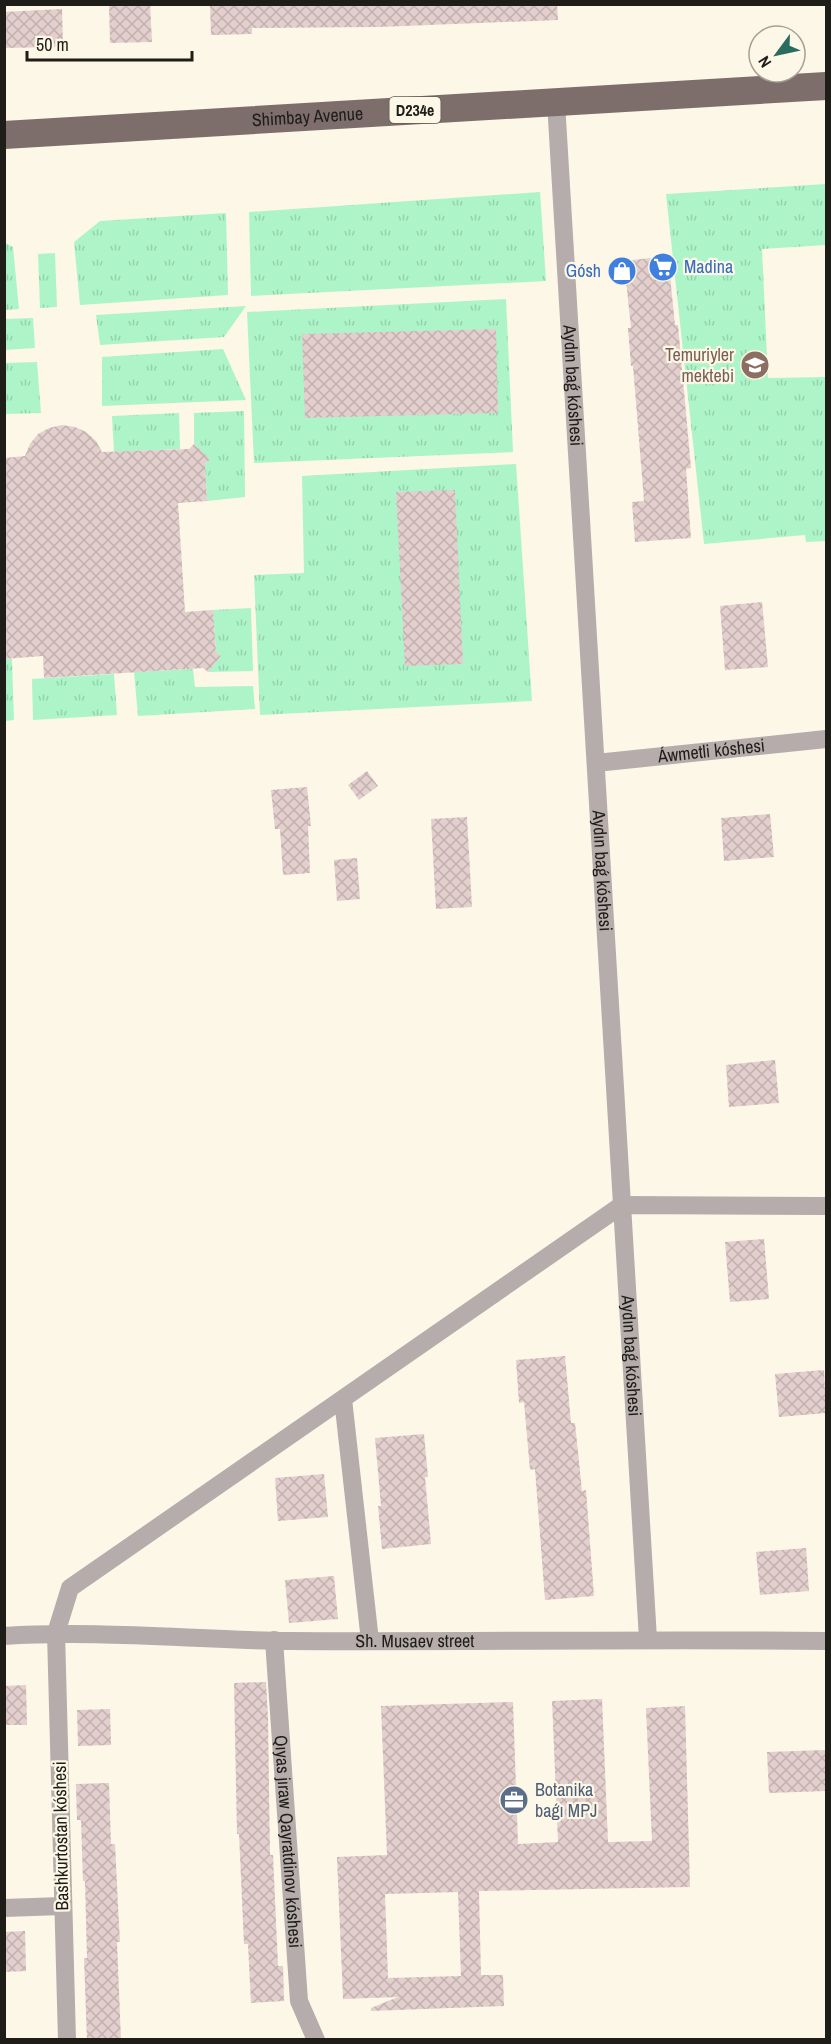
<svg xmlns="http://www.w3.org/2000/svg" width="831" height="2044" viewBox="0 0 831 2044" font-family="'Archivo Narrow',sans-serif">
  <defs>
    <pattern id="grass-tufts" width="24" height="20" patternUnits="userSpaceOnUse" patternTransform="scale(1.5)"><rect width="24" height="20" fill="#adf5c9"/><path d="M3 7l-1-3M5 7V3M7 7l1-3M15 17l-1-3M17 17v-4M19 17l1-3" fill="none" stroke="#94d2ac"/></pattern>
    <pattern id="building-cross-hatch" width="8" height="8" patternUnits="userSpaceOnUse" patternTransform="scale(1.5)"><rect width="8" height="8" fill="#e3cfcd"/><path d="M0 0l8 8M0 8l8-8" fill="none" stroke="#c2b1af"/></pattern>
  </defs>
  <rect width="100%" height="100%" fill="#fcf7e7"/>
  <path fill="url(#grass-tufts)" d="M 826,184 L 826,245 L 762,249 L 768,378 L 826,377 L 826,541 L 806,542 L 805,535 L 704,544 L 666,194 Z
    M 540,192 L 546,281 L 251,296 L 249,212 Z
    M 226,213 L 228,295 L 80,305 L 74,242 L 100,221 Z
    M 5,243 L 13,247 L 19,309 L 5,310 Z
    M 55,253 L 57,307 L 40,308 L 38,254 Z
    M 506,299 L 513,452 L 254,463 L 247,312 Z
    M 246,306 L 224,337 L 100,345 L 96,315 Z
    M 33,318 L 35,348 L 5,350 L 5,319 Z
    M 223,349 L 246,400 L 102,406 L 102,357 Z
    M 37,362 L 41,413 L 5,414 L 5,363 Z
    M 244,411 L 245,497 L 207,501 L 205,464 L 209,459 L 194,444 L 194,413 Z
    M 179,413 L 180,449 L 114,452 L 112,416 Z
    M 516,464 L 532,701 L 260,715 L 254,575 L 304,573 L 302,476 Z
    M 251,608 L 253,671 L 208,672 L 221,656 L 216,652 L 213,610 Z
    M 5,659 L 12,659 L 14,720 L 5,721 Z
    M 193,669 L 195,687 L 253,686 L 255,709 L 138,716 L 134,672 Z
    M 114,674 L 117,715 L 33,720 L 32,679 Z"/>
  <path fill="url(#building-cross-hatch)" fill-rule="evenodd" d="M 109,4 L 150,4 L 152,42 L 110,43 Z
    M 210,4 L 557,4 L 558,20 L 378,27 L 252,28 L 252,34 L 211,35 Z
    M 62,9 L 63,47 L 4,48 L 4,12 Z
    M 668,256 L 675,325 L 678,325 L 691,468 L 686,469 L 691,538 L 635,542 L 632,502 L 644,501 L 633,366 L 631,366 L 628,328 L 631,328 L 624,261 Z
    M 496,329 L 498,413 L 305,418 L 302,334 Z
    M 62,425 L 75,427 L 86,432 L 96,441 L 102,452 L 189,449 L 194,444 L 210,459 L 205,464 L 207,501 L 178,503 L 185,612 L 213,610 L 216,652 L 221,656 L 208,672 L 203,668 L 44,678 L 43,656 L 4,659 L 4,458 L 25,456 L 30,444 L 38,434 L 49,428 Z
    M 455,490 L 463,664 L 405,666 L 396,492 Z
    M 762,602 L 768,667 L 725,670 L 720,606 Z
    M 367,771 L 378,786 L 359,800 L 348,785 Z
    M 307,787 L 311,826 L 308,826 L 310,873 L 283,875 L 280,829 L 275,829 L 271,790 Z
    M 770,814 L 774,857 L 724,861 L 721,818 Z
    M 467,817 L 472,907 L 436,909 L 431,819 Z
    M 357,858 L 360,899 L 337,901 L 334,860 Z
    M 775,1060 L 779,1103 L 729,1107 L 726,1065 Z
    M 764,1239 L 769,1299 L 730,1302 L 725,1242 Z
    M 565,1356 L 571,1423 L 575,1423 L 582,1491 L 586,1490 L 594,1596 L 545,1600 L 535,1469 L 530,1470 L 524,1402 L 519,1403 L 516,1360 Z
    M 824,1370 L 826,1413 L 779,1417 L 775,1374 Z
    M 424,1434 L 428,1477 L 425,1477 L 431,1544 L 382,1549 L 378,1506 L 381,1506 L 375,1438 Z
    M 324,1474 L 328,1517 L 278,1521 L 275,1478 Z
    M 806,1548 L 809,1591 L 760,1595 L 756,1552 Z
    M 334,1576 L 338,1619 L 289,1623 L 285,1580 Z
    M 266,1682 L 268,1718 L 270,1855 L 273,1855 L 278,1966 L 283,1966 L 284,2001 L 251,2003 L 248,1944 L 244,1944 L 239,1834 L 237,1834 L 234,1683 Z
    M 26,1685 L 27,1725 L 4,1725 L 4,1686 Z
    M 602,1699 L 608,1842 L 652,1841 L 646,1708 L 685,1706 L 690,1887 L 479,1891 L 481,1975 L 503,1975 L 504,2006 L 371,2011 L 371,2008 L 398,1997 L 343,1999 L 337,1857 L 387,1855 L 381,1706 L 513,1702 L 518,1844 L 558,1842 L 552,1701 ZM 458,1892 L 461,1976 L 388,1978 L 385,1894 Z
    M 110,1709 L 111,1745 L 78,1746 L 77,1710 Z
    M 826,1750 L 826,1791 L 769,1793 L 767,1752 Z
    M 109,1783 L 111,1844 L 115,1844 L 118,1906 L 120,1942 L 117,1942 L 121,2040 L 87,2040 L 84,1958 L 87,1958 L 85,1881 L 83,1881 L 81,1820 L 77,1820 L 76,1784 Z
    M 25,1931 L 26,1971 L 4,1972 L 4,1932 Z"/>
  <g fill="none" stroke-linecap="round" stroke-linejoin="round">
    <g stroke="#b5acab" stroke-width="18">
      <path id="s1" d="M 556,102 L 648,1639"/>
      <path id="s2" d="M 596,763 L 826,739"/>
      <path d="M 343,1399 L 370,1641"/>
      <path id="s3" d="M 4,1636 C 100,1630 195,1640 290,1641 C 469,1642 648,1639 826,1641"/>
      <path id="s4" d="M 274,1640 L 299,2001 L 316,2040"/>
      <path d="M 4,1908 L 62,1906"/>
      <path d="M 67,2040 L 56,1633 L 70,1588 L 622,1205 L 826,1206"/>
    </g>
    <path stroke="#7d6e6c" stroke-width="28" id="s5" d="M 4,135 L 826,86"/>
  </g>
  <defs>
    <g id="supermarket-disc" transform="scale(1.5)"><circle r="9.5" fill="#3f7fe0" stroke="#fcf7e7"/><path d="M-6-5.5h2.5l.6 2H6L4.5 2H-2.5L-4.4-4H-6ZM-1.5 3.2a1.3 1.3 0 1 0 .1 0ZM3 3.2a1.3 1.3 0 1 0 .1 0Z" fill="#fff"/></g>
    <g id="shop-disc" transform="scale(1.5)"><circle r="9.5" fill="#3f7fe0" stroke="#fcf7e7"/><path d="M-5-2.5h2.3a2.7 3.5 0 0 1 5.4 0H5L5.5 6h-11ZM-1.5-2.5h3a1.5 2.3 0 0 0-3 0Z" fill="#fff"/></g>
    <g id="school-disc" transform="scale(1.5)"><circle r="9.5" fill="#8d6e63" stroke="#fcf7e7"/><path d="M0-5L7-2L0 1L-7-2ZM-4 1L0 2.5L4 1V4Q0 6-4 4Z" fill="#fff"/></g>
    <g id="office-disc" transform="scale(1.5)"><circle r="9.5" fill="#5c6f8a" stroke="#fcf7e7"/><path d="M-6-3h4V-5.5h4V-3h4V5H-6ZM-1-4.5V-3h2v-1.5ZM-6 0V1H6V0Z" fill="#fff"/></g>
  </defs>
  <g fill-rule="evenodd">
    <use href="#supermarket-disc" x="663" y="267"/>
    <use href="#shop-disc" x="622" y="271"/>
    <use href="#school-disc" x="755" y="365"/>
    <use href="#office-disc" x="514" y="1800"/>
  </g>
  <g text-anchor="middle" stroke-width="4.5" stroke-linejoin="round" paint-order="stroke">
    <rect fill="#fcf7e7" stroke="#615e56" stroke-width="1.5" x="389.5" y="97" width="51" height="26" rx="4.5"/>
    <g font-size="16" font-weight="bold" fill="#1f1d18">
      <text x="415" y="116">D234e</text>
    </g>
    <g font-size="18" fill="#1f1d18" stroke="#fcf7e7">
      <text dy="6" stroke="none"><textPath href="#s5" startOffset="304">Shimbay Avenue</textPath></text>
      <text dy="6" stroke="none"><textPath href="#s1" startOffset="284">Aydın baǵ kóshesi</textPath></text>
      <text dy="6" stroke="none"><textPath href="#s2" startOffset="116">Áwmetli kóshesi</textPath></text>
      <text dy="6" stroke="none"><textPath href="#s1" startOffset="770">Aydın baǵ kóshesi</textPath></text>
      <text dy="6" stroke="none"><textPath href="#s1" startOffset="1256">Aydın baǵ kóshesi</textPath></text>
      <text dy="6" stroke="none"><textPath href="#s3" startOffset="411">Sh. Musaev street</textPath></text>
      <text transform="translate(61 1836) rotate(-91)" y="6">Bashkurtostan kóshesi</text>
      <text dy="6" stroke="none"><textPath href="#s4" startOffset="202">Qıyas jıraw Qayratdinov kóshesi</textPath></text>
    </g>
    <g font-size="18" fill="#366cbe" stroke="#fcf7e7" text-anchor="start">
      <text x="684" y="273">Madina</text>
      <text x="601" y="277" text-anchor="end">Gósh</text>
    </g>
    <g font-size="18" fill="#785e54" stroke="#fcf7e7" text-anchor="end">
      <text x="734" y="361">Temuriyler<tspan x="734" dy="21">mektebi</tspan></text>
    </g>
    <g font-size="18" fill="#4e5e75" stroke="#fcf7e7" text-anchor="start">
      <text x="535" y="1796">Botanika<tspan x="535" dy="21">baǵı MPJ</tspan></text>
    </g>
  </g>
  <rect width="831" height="2044" fill="none" stroke="#1f1d18" stroke-width="12"/>
  <g transform="translate(777 54) rotate(237)"><circle r="28" fill="#fcf7e7" stroke="#a4a094" stroke-width="1.5"/>
  <path d="M0-4.5L10 22L0 15L-10 22Z" fill="#2a6d5e"/>
  <text y="-9" font-size="16" font-weight="bold" text-anchor="middle" fill="#1f1d18">N</text>
  </g>
  <path d="M27 51v9h165v-9" fill="none" stroke="#1f1d18" stroke-width="3"/>
  <text x="36" y="51" font-size="18" fill="#1f1d18" stroke="#fcf7e7" stroke-width="4.5" paint-order="stroke">50 m</text>
</svg>
